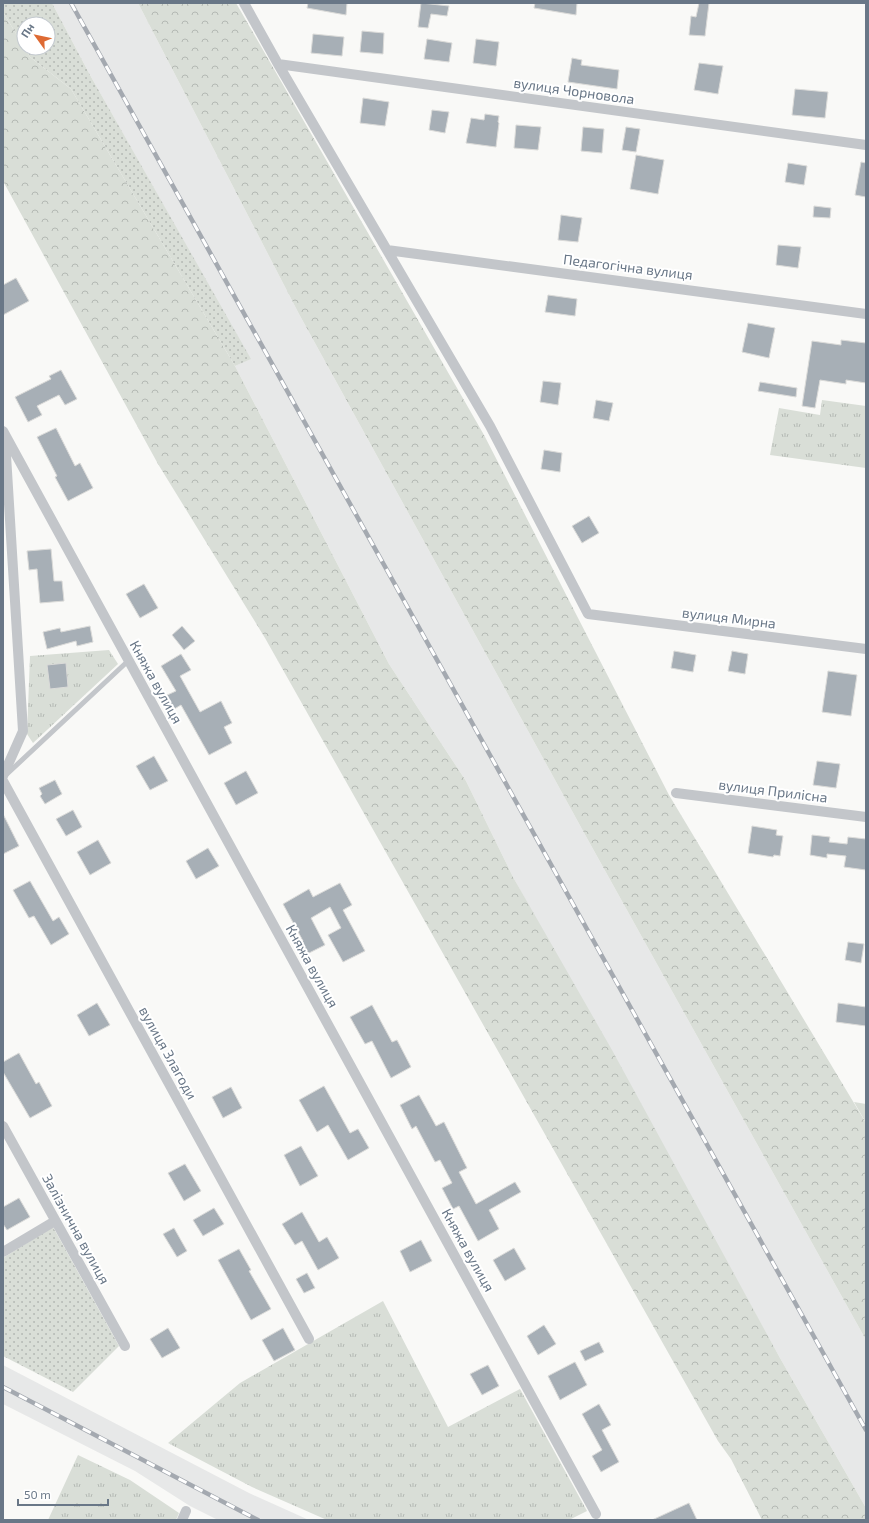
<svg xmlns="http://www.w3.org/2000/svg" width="869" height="1523" viewBox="0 0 869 1523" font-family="'Exo 2',sans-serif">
  <defs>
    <pattern id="grass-tufts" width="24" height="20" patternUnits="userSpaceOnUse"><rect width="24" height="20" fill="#d9ded7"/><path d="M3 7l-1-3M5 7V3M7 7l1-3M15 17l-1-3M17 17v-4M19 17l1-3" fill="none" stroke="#b4b9b4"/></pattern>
    <pattern id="forest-crowns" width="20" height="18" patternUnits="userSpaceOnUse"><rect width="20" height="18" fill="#d9ded7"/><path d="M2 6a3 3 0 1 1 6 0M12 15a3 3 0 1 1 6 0" fill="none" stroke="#b4b9b4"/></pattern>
    <pattern id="garden-dots" width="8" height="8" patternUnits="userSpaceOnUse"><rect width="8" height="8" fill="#d9ded7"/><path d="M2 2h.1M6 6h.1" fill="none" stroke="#b4b9b4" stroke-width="1.8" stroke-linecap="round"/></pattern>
  </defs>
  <rect width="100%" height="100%" fill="#f9f9f7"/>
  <path fill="#e7e8e8" d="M 52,3 L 138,3 L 299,314 L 588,840 L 866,1340 L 866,1508 L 780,1358 L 513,877 L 466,781 L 389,664 L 235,366 L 250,359 L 90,75 Z
    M 3,1365 L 249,1493 L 309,1520 L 218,1520 L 190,1506 L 135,1471 L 3,1404 Z"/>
  <path fill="url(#grass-tufts)" d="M 822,400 L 866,406 L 866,468 L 770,455 L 779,408 L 820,415 Z
    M 109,650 L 118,664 L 33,743 L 27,734 L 30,656 Z
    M 854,1102 L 866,1104 L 866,1123 Z
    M 383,1301 L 448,1427 L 520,1389 L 587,1511 L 569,1520 L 327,1520 L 252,1487 L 168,1443 L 240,1383 Z
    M 78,1455 L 130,1480 L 179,1513 L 176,1520 L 48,1520 Z"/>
  <path fill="url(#forest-crowns)" d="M 138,3 L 236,3 L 484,435 L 669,795 L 866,1123 L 866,1340 L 588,840 L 299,314 Z
    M 3,12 L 30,57 L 71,89 L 235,366 L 389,664 L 466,781 L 513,877 L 612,1050 L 780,1358 L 866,1508 L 866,1520 L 762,1520 L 731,1459 L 718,1441 L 265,638 L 158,464 L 3,181 Z"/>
  <path fill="url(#garden-dots)" d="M 3,3 L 52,3 L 90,75 L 251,359 L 235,366 L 71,89 L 30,57 L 24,48 L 48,48 L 48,24 L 24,24 L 24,47 L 3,12 Z
    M 53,1227 L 119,1346 L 73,1392 L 3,1356 L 3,1258 Z"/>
  <path fill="#a7afb6" stroke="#dbdbd9" d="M 308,3 L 347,3 L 346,15 L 307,8 Z
    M 421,3 L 449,6 L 447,16 L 431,14 L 428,28 L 418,27 Z
    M 535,3 L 577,3 L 576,15 L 534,8 Z
    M 699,3 L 709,3 L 705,36 L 689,35 L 691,16 L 696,17 Z
    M 362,31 L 384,33 L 383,54 L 360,52 Z
    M 313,34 L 344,37 L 342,56 L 311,53 Z
    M 427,39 L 452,43 L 449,62 L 424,59 Z
    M 476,39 L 499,42 L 496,66 L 473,63 Z
    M 572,58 L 582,60 L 581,65 L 619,70 L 617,89 L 568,82 Z
    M 699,63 L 723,66 L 718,94 L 694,90 Z
    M 795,89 L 828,92 L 825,118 L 792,115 Z
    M 363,98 L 389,102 L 385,126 L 360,123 Z
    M 432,110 L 449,112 L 445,133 L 429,130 Z
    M 485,114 L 499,116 L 498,122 L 499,123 L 496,147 L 466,143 L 471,118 L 484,120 Z
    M 516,125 L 541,127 L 538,150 L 514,148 Z
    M 583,127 L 604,129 L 602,153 L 581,151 Z
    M 626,127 L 640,129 L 636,152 L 622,150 Z
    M 636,155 L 664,160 L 658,194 L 630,189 Z
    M 861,162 L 866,163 L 866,197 L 855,195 Z
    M 788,163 L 807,166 L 804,185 L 785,182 Z
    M 814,206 L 831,208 L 830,218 L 813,217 Z
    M 561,215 L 582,218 L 578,242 L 558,240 Z
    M 778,245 L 801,247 L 798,268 L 776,265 Z
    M 16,278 L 29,301 L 3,315 L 3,285 Z
    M 548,295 L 577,299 L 575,316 L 545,312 Z
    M 748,323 L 775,328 L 769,358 L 742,352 Z
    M 841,340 L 866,343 L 866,383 L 846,380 L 846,384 L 820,380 L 815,408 L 802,406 L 812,341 L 841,345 Z
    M 61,370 L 77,399 L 65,405 L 59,395 L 37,406 L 42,415 L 28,422 L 15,397 L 51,379 L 49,376 Z
    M 543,381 L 561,383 L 558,405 L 540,402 Z
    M 760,382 L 797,388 L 796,397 L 758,391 Z
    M 596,400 L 613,403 L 609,421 L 593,418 Z
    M 56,428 L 75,466 L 80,463 L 93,488 L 68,501 L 55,477 L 57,476 L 37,437 Z
    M 544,450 L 562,453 L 560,472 L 541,469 Z
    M 589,516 L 599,533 L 582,543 L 572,526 Z
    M 51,549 L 54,581 L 62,581 L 64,601 L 40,603 L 37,569 L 29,570 L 27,551 Z
    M 144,584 L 158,608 L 140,618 L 126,594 Z
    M 90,626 L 93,642 L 77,646 L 76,641 L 47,649 L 43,632 L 60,628 L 61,632 Z
    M 182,626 L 195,641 L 184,650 L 172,635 Z
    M 674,651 L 696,655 L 693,672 L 671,668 Z
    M 732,651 L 748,654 L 745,674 L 728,671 Z
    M 181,654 L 191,670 L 180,676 L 200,712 L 221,701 L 232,723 L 224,727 L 232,743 L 209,755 L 181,705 L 171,711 L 163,697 L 176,691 L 161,666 Z
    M 66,663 L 68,687 L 50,689 L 47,665 Z
    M 828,671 L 857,675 L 851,716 L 822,712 Z
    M 154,756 L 168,781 L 150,790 L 136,766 Z
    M 817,761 L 840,764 L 836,788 L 813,785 Z
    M 246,771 L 258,793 L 236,805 L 224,783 Z
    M 55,780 L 62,794 L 45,804 L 40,796 L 42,794 L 39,788 Z
    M 73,810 L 82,827 L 66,836 L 56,819 Z
    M 3,814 L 19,846 L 3,854 Z
    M 752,826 L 777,830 L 776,835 L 783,836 L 780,856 L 774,855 L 773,857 L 748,853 Z
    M 812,835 L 830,837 L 829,842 L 847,844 L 848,837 L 866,839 L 866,870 L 844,867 L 846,856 L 827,854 L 827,858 L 810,855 Z
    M 98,840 L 111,863 L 90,875 L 77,852 Z
    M 208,848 L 219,866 L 196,879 L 186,861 Z
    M 30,881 L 53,921 L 59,917 L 69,934 L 51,945 L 34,916 L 29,918 L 13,890 Z
    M 340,883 L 352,905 L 343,910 L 365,951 L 343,962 L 328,935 L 341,928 L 330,907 L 311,918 L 325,945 L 303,956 L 297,944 L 303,941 L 283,904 L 309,889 L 313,897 Z
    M 848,942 L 864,944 L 861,963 L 845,960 Z
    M 97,1003 L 110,1025 L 89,1036 L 77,1015 Z
    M 838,1003 L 866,1007 L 866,1026 L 836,1022 Z
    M 372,1005 L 392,1042 L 397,1040 L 411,1067 L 391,1078 L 372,1041 L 365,1044 L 350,1017 Z
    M 19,1053 L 36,1084 L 39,1082 L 52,1106 L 30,1118 L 3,1072 L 3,1062 Z
    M 324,1086 L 350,1133 L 358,1129 L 369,1148 L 348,1160 L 328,1125 L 317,1132 L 299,1100 Z
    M 231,1087 L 242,1108 L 223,1118 L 212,1097 Z
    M 419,1095 L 436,1126 L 444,1122 L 467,1168 L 459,1172 L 476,1204 L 515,1182 L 521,1192 L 489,1210 L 499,1229 L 478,1241 L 459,1206 L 453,1209 L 442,1188 L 452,1183 L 440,1160 L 435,1162 L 416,1126 L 412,1129 L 400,1105 Z
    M 301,1146 L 318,1176 L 300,1186 L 284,1155 Z
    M 185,1164 L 201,1191 L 184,1201 L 168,1173 Z
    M 19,1198 L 30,1217 L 7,1230 L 3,1224 L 3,1207 Z
    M 214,1208 L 224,1224 L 203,1236 L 193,1220 Z
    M 302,1212 L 319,1242 L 327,1237 L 339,1258 L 318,1270 L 302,1241 L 295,1245 L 282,1224 Z
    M 174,1228 L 187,1251 L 177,1257 L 163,1234 Z
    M 421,1240 L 432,1261 L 410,1272 L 400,1251 Z
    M 514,1248 L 526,1269 L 505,1281 L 493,1260 Z
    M 239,1249 L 251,1270 L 249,1271 L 271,1309 L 251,1320 L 218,1260 Z
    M 307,1273 L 315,1288 L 304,1293 L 296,1279 Z
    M 544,1325 L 556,1344 L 538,1355 L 527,1336 Z
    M 168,1328 L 180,1348 L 162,1358 L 150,1339 Z
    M 283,1328 L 295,1350 L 274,1361 L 262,1340 Z
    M 599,1342 L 604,1352 L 585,1361 L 580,1351 Z
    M 575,1362 L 587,1385 L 560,1400 L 548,1376 Z
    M 488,1365 L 499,1386 L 482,1395 L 470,1374 Z
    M 599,1404 L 611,1425 L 602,1430 L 619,1462 L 601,1472 L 592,1456 L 602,1450 L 582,1414 Z
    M 689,1503 L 697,1520 L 652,1520 Z"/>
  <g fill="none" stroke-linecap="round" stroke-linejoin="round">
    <path stroke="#c3c6ca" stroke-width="5" d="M 7,774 L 128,661"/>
    <path stroke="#c3c6ca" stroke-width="10" d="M 244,3 L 278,64 L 490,426 L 588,614 L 866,649
      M 278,64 L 866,145
      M 387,250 L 866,314
      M 3,431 L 596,1514
      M 3,776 L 23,731 L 5,439
      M 3,781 L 309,1339
      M 676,793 L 866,817
      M 3,1126 L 125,1346
      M 3,1252 L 55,1221
      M 182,1520 L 186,1511"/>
    <g stroke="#a4a9b0" stroke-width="4.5">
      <path id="rail" d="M 71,3 L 866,1430
        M 3,1387 L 258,1520"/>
    </g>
    <use href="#rail" stroke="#fff" stroke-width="3" stroke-dasharray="9" stroke-linecap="butt"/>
  </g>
  <g text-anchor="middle" stroke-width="4" stroke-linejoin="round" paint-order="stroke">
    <g font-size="14" fill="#697787" stroke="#fff">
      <text transform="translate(574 91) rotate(8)" y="5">вулиця Чорновола</text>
      <text transform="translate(628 267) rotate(7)" y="5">Педагогічна вулиця</text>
      <text transform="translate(729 618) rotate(7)" y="5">вулиця Мирна</text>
      <text transform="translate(156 682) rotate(61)" y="5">Княжа вулиця</text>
      <text transform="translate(773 791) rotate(7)" y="5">вулиця Прилісна</text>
      <text transform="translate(312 966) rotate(61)" y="5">Княжа вулиця</text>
      <text transform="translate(168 1053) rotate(61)" y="5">вулиця Злагоди</text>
      <text transform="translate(76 1229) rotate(61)" y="5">Залізнична вулиця</text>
      <text transform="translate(468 1250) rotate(61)" y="5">Княжа вулиця</text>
    </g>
  </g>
  <rect width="869" height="1523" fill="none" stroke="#697787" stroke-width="8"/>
  <g transform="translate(36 36) rotate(303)"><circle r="19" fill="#ffffff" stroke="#c3c9cf"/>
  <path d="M0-3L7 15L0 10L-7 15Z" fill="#de6a33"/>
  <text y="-6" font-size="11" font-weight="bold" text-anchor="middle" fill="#697787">Пн</text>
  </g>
  <path d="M18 1499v6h90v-6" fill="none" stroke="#697787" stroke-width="2"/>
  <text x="24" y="1499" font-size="12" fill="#697787" stroke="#ffffff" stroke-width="3" paint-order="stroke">50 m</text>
</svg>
